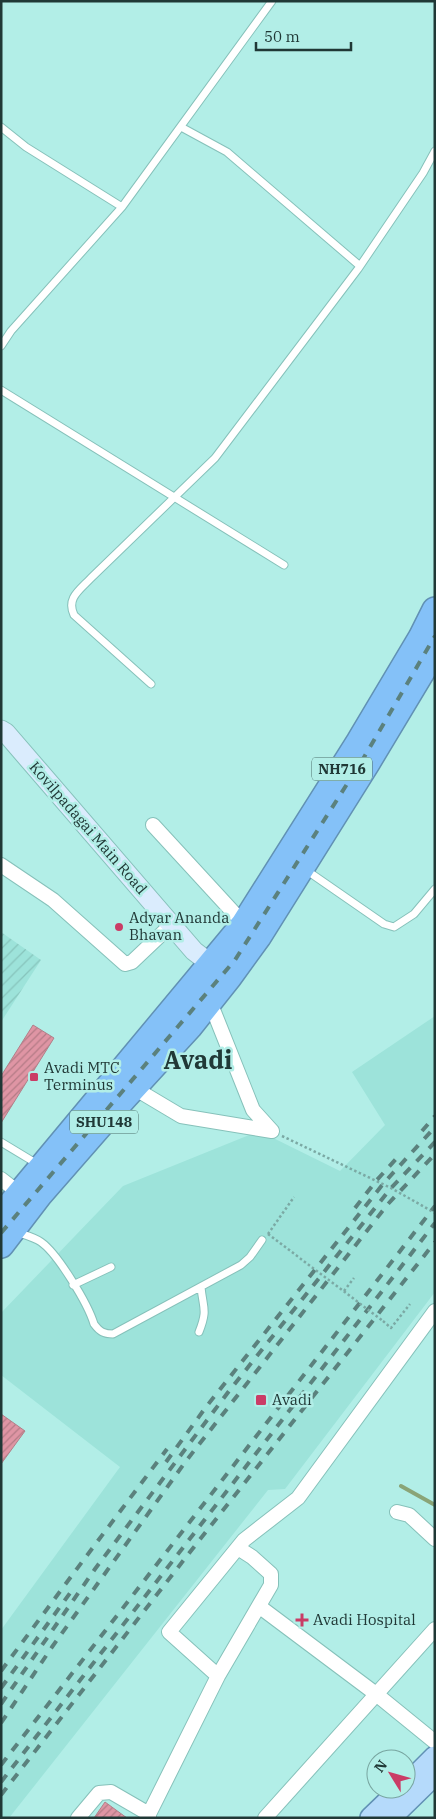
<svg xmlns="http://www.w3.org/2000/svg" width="436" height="1819" viewBox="0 0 436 1819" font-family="'IBM Plex Serif',serif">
  <defs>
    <pattern id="industrial-furrows" width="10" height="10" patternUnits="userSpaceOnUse" patternTransform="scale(1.25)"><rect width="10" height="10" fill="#9de3da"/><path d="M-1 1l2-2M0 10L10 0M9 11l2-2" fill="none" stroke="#87c4bc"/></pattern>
    <pattern id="building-hatch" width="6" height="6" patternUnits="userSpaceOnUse" patternTransform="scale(1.25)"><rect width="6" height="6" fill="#df95a4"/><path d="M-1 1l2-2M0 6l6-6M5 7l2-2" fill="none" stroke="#b47b86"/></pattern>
  </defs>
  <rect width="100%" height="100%" fill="#b2eee7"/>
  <path fill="#9de3da" d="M 435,1016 L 435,1292 L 285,1489 L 268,1490 L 9,1818 L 1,1818 L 1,1630 L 120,1467 L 1,1375 L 1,1313 L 123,1186 L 259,1131 L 340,1171 L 385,1125 L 352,1072 Z"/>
  <path fill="url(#industrial-furrows)" d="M 1,932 L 41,960 L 1,1022 Z"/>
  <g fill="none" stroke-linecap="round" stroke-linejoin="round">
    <path stroke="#8aa477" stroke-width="4" d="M 401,1486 L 435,1505"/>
  </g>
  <path fill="url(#building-hatch)" stroke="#b18089" d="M 33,1025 L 54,1038 L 1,1123 L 1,1076 Z
    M 1,1414 L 25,1431 L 1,1464 Z
    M 105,1802 L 127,1818 L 94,1818 Z"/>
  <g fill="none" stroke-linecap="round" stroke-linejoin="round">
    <g stroke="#86c1ba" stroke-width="9">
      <path id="lane" d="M 1,127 L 26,147 L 122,207 L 272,1
        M 181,127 L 227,152 L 360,266
        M 1,346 L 11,331 L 122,207
        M 1,390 L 284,565
        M 151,684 L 74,615 C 66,598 80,590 91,578 L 215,458 L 358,269 L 423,173 L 435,151
        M 306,870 L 384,924 L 394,927 L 414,914 L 435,889
        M 1,1142 L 39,1165
        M 16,1232 C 25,1235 34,1237 41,1242 C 58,1254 88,1304 94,1324 C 100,1332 104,1334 113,1334 L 241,1265 L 250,1257 L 262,1240
        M 73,1285 L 111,1267
        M 199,1332 C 208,1309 203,1309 201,1287"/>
    </g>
    <g stroke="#86c1ba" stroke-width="16">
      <path id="street" d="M 153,825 L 244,924
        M 1,865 L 53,900 L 125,964 L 132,962 L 171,925
        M 210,1002 L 253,1110 L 272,1131
        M 134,1088 L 181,1116 L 272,1131
        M 1,1179 L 19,1193
        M 397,1512 L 409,1515 L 435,1539
        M 260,1607 L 376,1694 L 435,1742
        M 218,1676 L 271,1585 L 271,1574 L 252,1557 L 238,1548
        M 78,1818 L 99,1793 L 111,1792 L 149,1814
        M 149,1818 L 149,1814 L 218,1676 L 169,1632 L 244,1540 L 298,1498 L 435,1311
        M 265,1818 L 435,1629"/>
    </g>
    <g stroke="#86c1ba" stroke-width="21">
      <path id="secondary" d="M 1,730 L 6,733 L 194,951 L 220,971"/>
    </g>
    <g stroke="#6191b4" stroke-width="24">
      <path id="primary" d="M 412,1780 L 435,1757
        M 371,1818 L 396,1794
        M 390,1818 L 435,1774"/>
    </g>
    <g stroke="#6191b4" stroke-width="28">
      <path id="highway" d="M 1,1216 L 244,924 L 359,742 L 421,638 L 435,610
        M 1,1245 L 40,1194 L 123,1099 L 190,1026 L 229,977 L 258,937 L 367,763 L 435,650"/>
    </g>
    <path stroke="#7ba9a4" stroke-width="2.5" stroke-dasharray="2.5 2.5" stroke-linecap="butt" d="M 282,1136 L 391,1188 L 435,1213
      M 268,1234 L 294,1197
      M 344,1291 L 354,1278
      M 383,1321 L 391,1328 L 410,1304"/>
    <use href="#lane" stroke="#fff" stroke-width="7"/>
    <use href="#street" stroke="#fff" stroke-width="14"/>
    <use href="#secondary" stroke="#daecfd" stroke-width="19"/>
    <use href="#primary" stroke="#b5dafb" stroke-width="21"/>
    <use href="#highway" stroke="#84c1f8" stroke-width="25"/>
    <path stroke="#5b817d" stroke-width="4" stroke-dasharray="9 9" stroke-linecap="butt" d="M 422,1131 L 435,1116
      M 355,1208 L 376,1181 L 396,1159
      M 1,1233 L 235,960 L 363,759 L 435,636
      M 166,1462 L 206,1407 L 383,1184 L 435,1127
      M 1,1671 L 73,1574 L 167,1449
      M 1,1688 L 73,1589
      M 1,1704 L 95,1569 L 229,1391 L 391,1188 L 435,1142
      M 1,1723 L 52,1647 L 186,1461 L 388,1204 L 435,1154
      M 1,1765 L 435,1206
      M 1,1782 L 435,1223
      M 1,1795 L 190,1552 L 435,1242"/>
    <path stroke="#7ba9a4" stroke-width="2.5" stroke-dasharray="2.5 2.5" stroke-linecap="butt" d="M 268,1234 L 383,1321"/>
  </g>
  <g fill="#ca3c66" stroke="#b2eee7" stroke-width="2">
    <circle cx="119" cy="927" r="5"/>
    <rect x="29" y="1072" width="10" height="10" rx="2.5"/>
    <rect x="255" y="1394" width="12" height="12" rx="2.5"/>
    <path d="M299.5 1612.5h5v5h5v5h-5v5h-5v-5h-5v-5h5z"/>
  </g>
  <g text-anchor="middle" stroke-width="5" stroke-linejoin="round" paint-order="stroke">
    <g fill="#b2eee7" stroke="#4c6f6b" stroke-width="1">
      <rect x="312" y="757.5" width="60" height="23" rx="4"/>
      <rect x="70" y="1110.5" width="68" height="23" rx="4"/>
    </g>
    <g font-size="14" font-weight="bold" fill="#203836">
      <text x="342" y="774">NH716</text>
      <text x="104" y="1127">SHU148</text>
    </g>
    <g font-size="15" fill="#203836" stroke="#b2eee7">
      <text transform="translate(88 828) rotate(49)" y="5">Kovilpadagai Main Road</text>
    </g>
    <g font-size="15" fill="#203836" stroke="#b2eee7" text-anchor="start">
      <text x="129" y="923">Adyar Ananda<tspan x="129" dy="17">Bhavan</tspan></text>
      <text x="44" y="1073">Avadi MTC<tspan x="44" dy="17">Terminus</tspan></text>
      <text x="272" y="1405">Avadi</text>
      <text x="313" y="1625">Avadi Hospital</text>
    </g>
    <g font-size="25" font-weight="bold" fill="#203836" stroke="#b2eee7">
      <text x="198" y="1069">Avadi</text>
    </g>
  </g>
  <rect width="436" height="1819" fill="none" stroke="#203836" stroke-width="5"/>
  <g transform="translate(391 1774) rotate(307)"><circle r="24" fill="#b2eee7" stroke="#78a5a0"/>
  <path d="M0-4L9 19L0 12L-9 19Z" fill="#ca3c66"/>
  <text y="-8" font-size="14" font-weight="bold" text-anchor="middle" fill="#203836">N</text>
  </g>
  <path d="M256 42v8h95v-8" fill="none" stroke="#203836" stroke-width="2.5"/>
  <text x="264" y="42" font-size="15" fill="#203836" stroke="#b2eee7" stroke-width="4" paint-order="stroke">50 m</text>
</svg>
